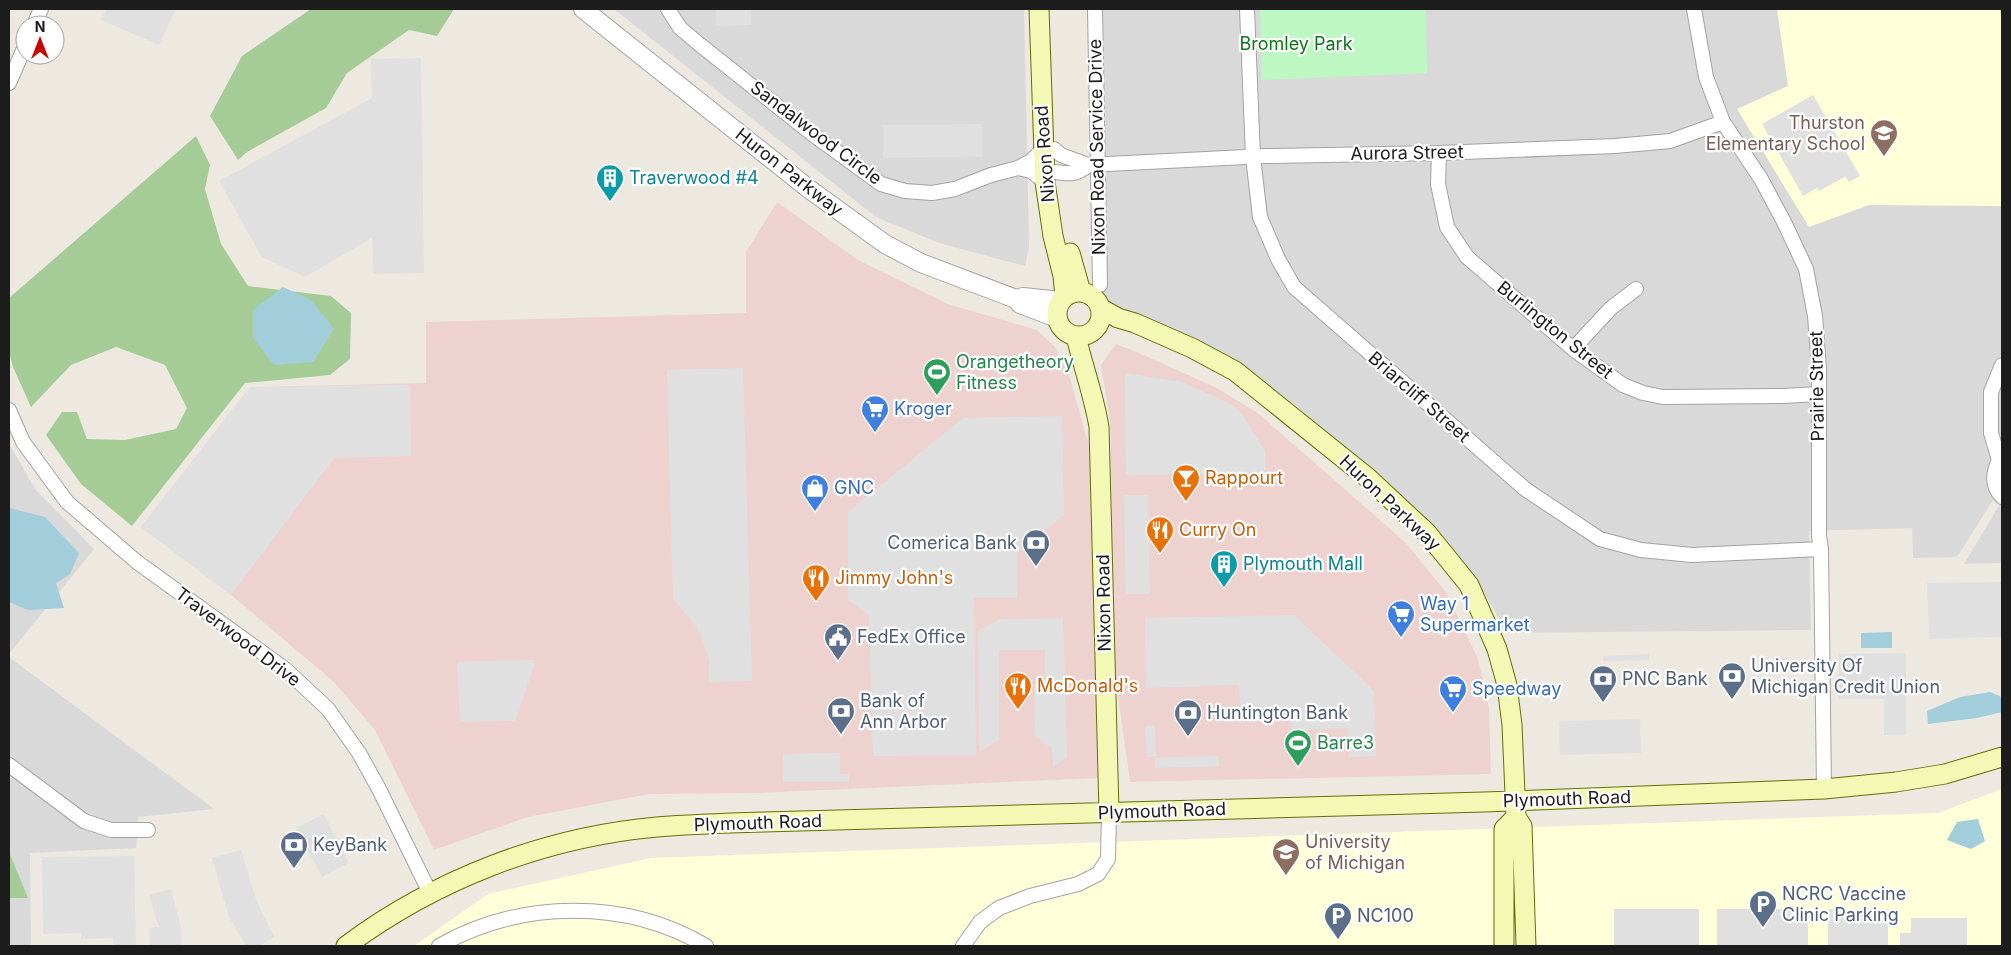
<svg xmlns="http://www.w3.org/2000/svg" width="2011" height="955" viewBox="0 0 2011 955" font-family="Inter,sans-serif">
  <rect width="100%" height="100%" fill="#ede9e1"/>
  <path fill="#dad9d9" d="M 614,9 L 1024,9 L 1029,247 L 1025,266 L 939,243 L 876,217 Z
    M 1098,9 L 2002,9 L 2002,563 L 1964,564 L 2000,504 L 1993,500 L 1957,557 L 1913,558 L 1912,528 L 1809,531 L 1811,630 L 1504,633 L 1494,609 L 1480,586 L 1462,560 L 1434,529 L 1294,404 L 1251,372 L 1106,309 L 1103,289 Z
    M 9,444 L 36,490 L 94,549 L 9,654 Z
    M 9,657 L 214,809 L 138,817 L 136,848 L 30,853 L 31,946 L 9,946 Z"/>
  <path fill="#eed2d0" d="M 777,202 L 858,260 L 948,304 L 1037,330 L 1054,346 L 1069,375 L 1090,449 L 1098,778 L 756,793 L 649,794 L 528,817 L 434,850 L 375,730 L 334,682 L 231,595 L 141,527 L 250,387 L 426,383 L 426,322 L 746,313 L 746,252 Z
    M 1116,344 L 1146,356 L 1217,388 L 1259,414 L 1405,542 L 1446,592 L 1478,659 L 1489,708 L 1491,774 L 1130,782 L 1115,674 L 1110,419 L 1101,365 Z"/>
  <path fill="#feffd9" d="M 1777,9 L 2002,9 L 2002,206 L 1869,205 L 1809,227 L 1737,109 L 1788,86 Z
    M 2002,789 L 2002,946 L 414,946 L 488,894 L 651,858 L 1938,813 Z"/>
  <path fill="#a5cc96" d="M 311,9 L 454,9 L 437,36 L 409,30 L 347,73 L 326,108 L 247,152 L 238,160 L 210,116 L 242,56 Z
    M 196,136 L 210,165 L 205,189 L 221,244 L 248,286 L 331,296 L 351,313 L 350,359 L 330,375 L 245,383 L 132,526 L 81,484 L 46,435 L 62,412 L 77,412 L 87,439 L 125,440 L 176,429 L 187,408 L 165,365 L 116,347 L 71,365 L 31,407 L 13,367 L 9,352 L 9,298 Z
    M 9,852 L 28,898 L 9,898 Z"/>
  <path fill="#bdf8c3" d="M 1260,9 L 1426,9 L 1427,73 L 1262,80 Z"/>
  <path fill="#e0e0e0" d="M 106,9 L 176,9 L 159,45 L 101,20 Z
    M 716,9 L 751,9 L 751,25 L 716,26 Z
    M 421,58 L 424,273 L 373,274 L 372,238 L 305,277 L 262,257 L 219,181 L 372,98 L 371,59 Z
    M 1813,95 L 1860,176 L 1849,182 L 1845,177 L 1819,191 L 1817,188 L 1803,196 L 1762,124 Z
    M 982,124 L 982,157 L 883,158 L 883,125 Z
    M 743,368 L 752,681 L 709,682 L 709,660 L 697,627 L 673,600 L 667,370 Z
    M 1125,373 L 1182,382 L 1237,407 L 1265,451 L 1266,473 L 1126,475 Z
    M 410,385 L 411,456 L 334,458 L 231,595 L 141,527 L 250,387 Z
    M 1062,416 L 1064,515 L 1017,553 L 1017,598 L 974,598 L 976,755 L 873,756 L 869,615 L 848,600 L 848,512 L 963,418 Z
    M 1124,495 L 1148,495 L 1150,594 L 1126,594 Z
    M 2002,582 L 2002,637 L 1929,639 L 1927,583 Z
    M 1294,615 L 1374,691 L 1376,756 L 1349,757 L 1348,728 L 1292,731 L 1291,717 L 1241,719 L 1239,685 L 1146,688 L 1145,618 Z
    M 1063,618 L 1067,758 L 1053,766 L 1052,748 L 1035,737 L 1034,683 L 1045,688 L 1045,650 L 999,650 L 999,740 L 979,752 L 978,631 L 1000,619 Z
    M 1906,653 L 1906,735 L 1884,735 L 1884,699 L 1839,699 L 1839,654 Z
    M 1649,654 L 1649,660 L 1603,661 L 1603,656 Z
    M 536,660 L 515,721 L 460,722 L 457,662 Z
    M 1640,719 L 1641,753 L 1560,755 L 1559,721 Z
    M 1155,725 L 1156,756 L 1147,757 L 1145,726 Z
    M 840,753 L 840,774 L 849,774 L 849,782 L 783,782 L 783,754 Z
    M 1219,756 L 1219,766 L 1155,768 L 1155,758 Z
    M 324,814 L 349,863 L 322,877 L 296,828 Z
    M 241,850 L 257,902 L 274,937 L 260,946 L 246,946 L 229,917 L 212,858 Z
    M 134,856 L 136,946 L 114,946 L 113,938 L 81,939 L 81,933 L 43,934 L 42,857 Z
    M 171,889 L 181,928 L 182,946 L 150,946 L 149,928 L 159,927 L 149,895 Z
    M 1614,909 L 1699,909 L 1699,946 L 1614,946 Z
    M 1717,909 L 1808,909 L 1808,946 L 1717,946 Z
    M 1828,909 L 1888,909 L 1888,946 L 1828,946 Z
    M 1911,918 L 1967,918 L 1967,946 L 1900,946 L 1900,933 L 1911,933 Z"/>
  <path fill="#a2cddb" d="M 283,287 L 311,300 L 334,329 L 313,362 L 274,365 L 253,338 L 253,310 Z
    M 9,508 L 45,517 L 79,553 L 70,574 L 56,583 L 64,608 L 28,610 L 9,602 Z
    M 1892,632 L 1892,648 L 1861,648 L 1861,633 Z
    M 1990,692 L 2002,697 L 2002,712 L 1977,718 L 1928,724 L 1927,711 L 1960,697 Z
    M 1978,819 L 1985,841 L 1971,849 L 1947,840 L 1957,822 Z"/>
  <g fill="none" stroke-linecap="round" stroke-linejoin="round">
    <g stroke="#a3a3a3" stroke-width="16">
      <path id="minor" d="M 668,9 L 680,28 L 699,44 L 811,133 L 881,184 L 905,191 L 932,193 L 955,189 L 991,175 L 1018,168
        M 1095,9 L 1100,285
        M 1247,9 L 1253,157 L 1260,217 L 1278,259 L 1294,287 L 1525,489 L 1600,539 L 1641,550 L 1692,555 L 1821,549
        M 1694,9 L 1706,77 L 1723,122 L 1761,179 L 1784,222 L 1806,269 L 1815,316 L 1819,369 L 1819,536 L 1821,549 L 1824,789
        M 34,25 L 41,9
        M 9,83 L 25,46
        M 1044,148 L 1031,161 L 1018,168 L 1031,171 L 1045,182
        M 1054,149 L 1061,155 L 1088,165 C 1077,175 1069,174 1055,172
        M 1439,153 L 1438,184 L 1447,227 L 1467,257 L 1573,349 L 1623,385 L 1643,393 L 1663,397 L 1783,396 L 1819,394
        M 1088,165 L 1265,156 L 1439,153 L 1615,146 L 1670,141 L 1723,122
        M 1573,349 L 1611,308 L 1636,289
        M 2002,365 L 1991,392 L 1991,433 L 1999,460 C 1993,473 1991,485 2002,497
        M 9,410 L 23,442 L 67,502 L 137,562 L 285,669 L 328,709 L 359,753 L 379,789 L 430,893
        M 9,765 L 84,821 L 111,830 L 148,830
        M 439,946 C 520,900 625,898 706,946
        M 963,946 L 980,922 L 999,908 L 1030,896 L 1078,884 L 1098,874 L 1108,859 L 1109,813"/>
    </g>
    <g stroke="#a3a3a3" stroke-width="20">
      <path id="tertiary" d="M 583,9 L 809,189 L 885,244 L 921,263 L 1016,299 L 1020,304 L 1057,318
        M 1016,299 L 1023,297 L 1061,301"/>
    </g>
    <g stroke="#627006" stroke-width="21">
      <path id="secondary" d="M 1039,9 L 1045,182 L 1053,236 L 1063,276 L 1065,297
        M 1070,253 L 1081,292
        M1057 314a22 22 0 1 1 44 0a22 22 0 1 1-44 0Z
        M 1100,308 L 1118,318 L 1135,323 L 1192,348 L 1235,371 L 1368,478 L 1427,533 L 1469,585 L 1497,649 L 1507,685 L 1512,725 L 1516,817 L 1522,826 L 1526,946
        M 1076,336 C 1083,367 1094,396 1099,427 L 1109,813
        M 346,946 C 436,879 545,837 657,827 C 693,824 728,823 764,822 L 1484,802 L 1824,789 L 1896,782 L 1945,774 L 2002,757
        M 1504,946 L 1504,829 L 1516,817"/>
    </g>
    <use href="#minor" stroke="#fff" stroke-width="14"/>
    <use href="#tertiary" stroke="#fff" stroke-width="18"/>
    <use href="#secondary" stroke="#f3f8b4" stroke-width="19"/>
  </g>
  <defs>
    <g id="school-pin" transform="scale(1.4375)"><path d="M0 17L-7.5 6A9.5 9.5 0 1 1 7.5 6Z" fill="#8d6e63" stroke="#fff"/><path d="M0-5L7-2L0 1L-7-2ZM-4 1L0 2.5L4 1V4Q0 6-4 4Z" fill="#fff"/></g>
    <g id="building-pin" transform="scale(1.4375)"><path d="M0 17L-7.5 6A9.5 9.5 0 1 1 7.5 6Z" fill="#0f9aa8" stroke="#fff"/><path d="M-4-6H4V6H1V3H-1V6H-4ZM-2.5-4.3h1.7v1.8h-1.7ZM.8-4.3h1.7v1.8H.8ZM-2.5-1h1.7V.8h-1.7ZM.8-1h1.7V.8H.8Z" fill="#fff"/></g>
    <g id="stadium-pin" transform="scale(1.4375)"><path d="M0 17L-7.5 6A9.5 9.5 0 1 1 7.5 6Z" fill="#2e9e5b" stroke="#fff"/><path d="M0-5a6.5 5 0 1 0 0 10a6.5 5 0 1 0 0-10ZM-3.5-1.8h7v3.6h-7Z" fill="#fff"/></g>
    <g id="supermarket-pin" transform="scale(1.4375)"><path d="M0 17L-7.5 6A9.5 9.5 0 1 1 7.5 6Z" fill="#3f7fe0" stroke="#fff"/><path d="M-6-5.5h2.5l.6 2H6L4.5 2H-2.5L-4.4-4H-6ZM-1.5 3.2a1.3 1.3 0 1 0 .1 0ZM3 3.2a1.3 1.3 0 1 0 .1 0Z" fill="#fff"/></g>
    <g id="bar-pin" transform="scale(1.4375)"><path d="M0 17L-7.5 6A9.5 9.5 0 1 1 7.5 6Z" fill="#e8710a" stroke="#fff"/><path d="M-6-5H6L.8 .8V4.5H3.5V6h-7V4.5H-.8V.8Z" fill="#fff"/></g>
    <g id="shop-pin" transform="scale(1.4375)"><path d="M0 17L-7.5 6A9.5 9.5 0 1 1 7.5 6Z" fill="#3f7fe0" stroke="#fff"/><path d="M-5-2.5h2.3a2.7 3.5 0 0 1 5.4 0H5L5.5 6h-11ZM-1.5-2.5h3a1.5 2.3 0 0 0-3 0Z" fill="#fff"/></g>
    <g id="restaurant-pin" transform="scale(1.4375)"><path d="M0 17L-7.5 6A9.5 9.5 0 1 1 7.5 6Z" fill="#e8710a" stroke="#fff"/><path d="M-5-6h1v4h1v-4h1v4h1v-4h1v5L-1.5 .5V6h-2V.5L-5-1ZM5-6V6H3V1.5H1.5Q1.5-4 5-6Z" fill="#fff"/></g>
    <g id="bank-pin" transform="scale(1.4375)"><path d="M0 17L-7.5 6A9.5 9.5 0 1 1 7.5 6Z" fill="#5c6f8a" stroke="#fff"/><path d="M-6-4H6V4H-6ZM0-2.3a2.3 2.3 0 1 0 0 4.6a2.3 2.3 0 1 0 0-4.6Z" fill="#fff"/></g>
    <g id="civic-pin" transform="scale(1.4375)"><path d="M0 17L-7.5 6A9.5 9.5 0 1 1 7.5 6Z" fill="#5c6f8a" stroke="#fff"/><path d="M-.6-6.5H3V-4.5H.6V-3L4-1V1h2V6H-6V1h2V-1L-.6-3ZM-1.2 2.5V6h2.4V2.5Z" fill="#fff"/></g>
    <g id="university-pin" transform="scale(1.4375)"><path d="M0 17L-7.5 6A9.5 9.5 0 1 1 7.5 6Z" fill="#8d6e63" stroke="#fff"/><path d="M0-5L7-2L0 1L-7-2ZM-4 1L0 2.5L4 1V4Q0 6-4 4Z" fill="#fff"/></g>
    <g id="parking-pin" transform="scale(1.4375)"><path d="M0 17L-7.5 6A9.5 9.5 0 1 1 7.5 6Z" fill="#5c6f8a" stroke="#fff"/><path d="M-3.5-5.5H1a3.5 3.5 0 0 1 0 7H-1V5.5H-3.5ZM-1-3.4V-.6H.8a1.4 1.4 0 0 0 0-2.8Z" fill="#fff"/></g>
  </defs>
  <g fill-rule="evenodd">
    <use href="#school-pin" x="1884" y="133"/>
    <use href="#building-pin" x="610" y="178"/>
    <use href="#stadium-pin" x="937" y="372"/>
    <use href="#supermarket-pin" x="875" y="409"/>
    <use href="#bar-pin" x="1186" y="478"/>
    <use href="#shop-pin" x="815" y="488"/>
    <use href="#restaurant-pin" x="1160" y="530"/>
    <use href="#bank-pin" x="1036" y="543"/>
    <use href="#building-pin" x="1224" y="564"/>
    <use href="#restaurant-pin" x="816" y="578"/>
    <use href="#supermarket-pin" x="1401" y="614"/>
    <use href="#civic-pin" x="838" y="637"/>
    <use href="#bank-pin" x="1732" y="676"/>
    <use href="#bank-pin" x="1603" y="679"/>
    <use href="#restaurant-pin" x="1018" y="686"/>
    <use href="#supermarket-pin" x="1453" y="689"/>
    <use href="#bank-pin" x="841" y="711"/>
    <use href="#bank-pin" x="1188" y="713"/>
    <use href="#stadium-pin" x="1298" y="743"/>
    <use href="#bank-pin" x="294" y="845"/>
    <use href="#university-pin" x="1286" y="852"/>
    <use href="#parking-pin" x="1763" y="904"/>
    <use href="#parking-pin" x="1338" y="916"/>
  </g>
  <g text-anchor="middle" stroke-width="4.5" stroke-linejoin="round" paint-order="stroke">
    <g font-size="18" fill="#0c7718" stroke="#fff">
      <text x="1296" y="50">Bromley Park</text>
    </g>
    <g font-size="18" fill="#785e54" stroke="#fff" text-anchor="end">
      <text x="1865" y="129">Thurston<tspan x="1865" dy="21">Elementary School</tspan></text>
      <text x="1305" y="848" text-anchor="start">University<tspan x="1305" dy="21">of Michigan</tspan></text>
    </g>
    <g font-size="18" fill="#1c1c1c" stroke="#fff">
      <text transform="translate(816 133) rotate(37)" y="6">Sandalwood Circle</text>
      <text transform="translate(1097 147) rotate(-91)" y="6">Nixon Road Service Drive</text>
      <text transform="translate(1407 153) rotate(-1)" y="6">Aurora Street</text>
      <text transform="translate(1045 154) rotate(-94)" y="6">Nixon Road</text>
      <text transform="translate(789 172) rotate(38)" y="6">Huron Parkway</text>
      <text transform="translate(1555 330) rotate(39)" y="6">Burlington Street</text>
      <text transform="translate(1817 386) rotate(-91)" y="6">Prairie Street</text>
      <text transform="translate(1419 397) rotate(41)" y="6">Briarcliff Street</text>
      <text transform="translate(1390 503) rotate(43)" y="6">Huron Parkway</text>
      <text transform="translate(1104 603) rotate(-91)" y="6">Nixon Road</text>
      <text transform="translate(238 637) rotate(37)" y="6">Traverwood Drive</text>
      <text transform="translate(1567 799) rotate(-2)" y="6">Plymouth Road</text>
      <text transform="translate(1162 811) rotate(-2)" y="6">Plymouth Road</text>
      <text transform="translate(758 823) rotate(-2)" y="6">Plymouth Road</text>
    </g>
    <g font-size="18" fill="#0d838f" stroke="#fff" text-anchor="start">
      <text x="629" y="184">Traverwood #4</text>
      <text x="1243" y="570">Plymouth Mall</text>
    </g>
    <g font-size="18" fill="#27864d" stroke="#fff" text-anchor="start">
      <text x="956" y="368">Orangetheory<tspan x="956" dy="21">Fitness</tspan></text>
      <text x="1317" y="749">Barre3</text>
    </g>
    <g font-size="18" fill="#366cbe" stroke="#fff" text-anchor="start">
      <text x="894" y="415">Kroger</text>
      <text x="834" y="494">GNC</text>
      <text x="1420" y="610">Way 1<tspan x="1420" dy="21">Supermarket</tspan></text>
      <text x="1472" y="695">Speedway</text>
    </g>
    <g font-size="18" fill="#c56008" stroke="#fff" text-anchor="start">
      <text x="1205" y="484">Rappourt</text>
      <text x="1179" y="536">Curry On</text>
      <text x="835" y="584">Jimmy John's</text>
      <text x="1037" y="692">McDonald's</text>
    </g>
    <g font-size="18" fill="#4e5e75" stroke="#fff" text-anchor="start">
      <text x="1017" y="549" text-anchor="end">Comerica Bank</text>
      <text x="857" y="643">FedEx Office</text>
      <text x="1751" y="672">University Of<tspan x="1751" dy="21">Michigan Credit Union</tspan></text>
      <text x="1622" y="685">PNC Bank</text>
      <text x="860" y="707">Bank of<tspan x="860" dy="21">Ann Arbor</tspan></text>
      <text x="1207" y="719">Huntington Bank</text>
      <text x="313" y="851">KeyBank</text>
      <text x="1782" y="900">NCRC Vaccine<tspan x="1782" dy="21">Clinic Parking</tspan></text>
      <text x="1357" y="922">NC100</text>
    </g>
  </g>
  <rect width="2011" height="955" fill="none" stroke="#1c1c1c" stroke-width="20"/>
  <g transform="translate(40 40)"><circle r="24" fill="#ffffff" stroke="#a4a4a4"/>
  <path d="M0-4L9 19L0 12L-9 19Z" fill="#c50702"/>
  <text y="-8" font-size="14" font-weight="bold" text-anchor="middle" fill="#1c1c1c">N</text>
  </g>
</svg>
